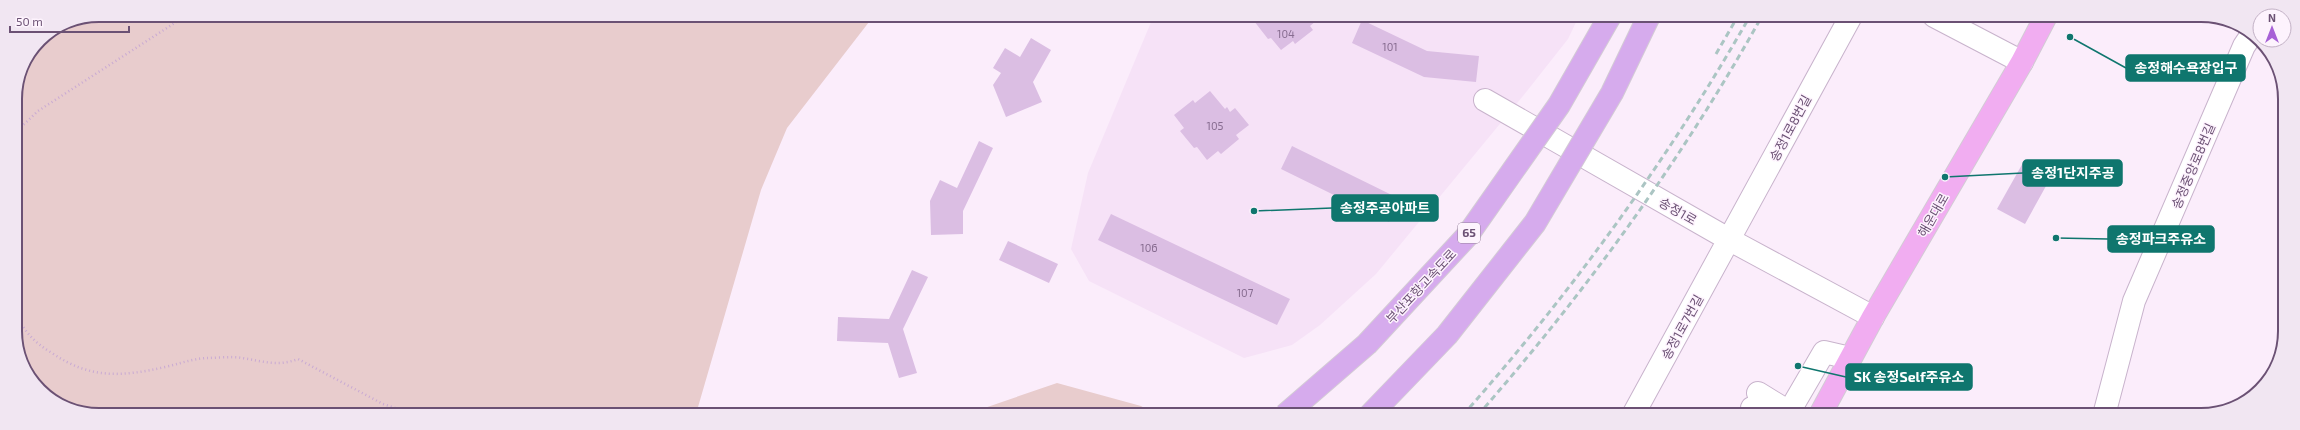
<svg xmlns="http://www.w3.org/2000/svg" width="2300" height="430" viewBox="0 0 2300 430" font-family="'Exo 2','Noto Sans KR',sans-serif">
  <rect width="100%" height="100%" fill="#fbedfb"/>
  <path fill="#f6e2f7" d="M 1154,15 L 1579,16 L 1568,39 L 1527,91 L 1376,274 L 1320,325 L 1292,345 L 1244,358 L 1089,281 L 1071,249 L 1088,173 Z"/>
  <path fill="#e8cccd" d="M 99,15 L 863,15 L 869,22 L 787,128 L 761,190 L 696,414 L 88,414 L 44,394 L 17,347 L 15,99 L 22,67 L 40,40 L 67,21 Z
    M 1057,383 L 1141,406 L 1156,415 L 967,414 Z"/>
  <path fill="#dbbee3" d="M 1261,15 L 1323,15 L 1310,26 L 1313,30 L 1295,44 L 1293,41 L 1281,50 L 1271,38 L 1268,39 L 1254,21 Z
    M 1362,20 L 1427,51 L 1479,56 L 1476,82 L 1424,77 L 1352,43 Z
    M 1031,38 L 1051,50 L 1033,82 L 1042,102 L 1006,117 L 993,85 L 1001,73 L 993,68 L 1005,48 L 1020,57 Z
    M 1210,91 L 1225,109 L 1227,107 L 1230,112 L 1235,108 L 1249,125 L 1236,135 L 1239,139 L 1221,154 L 1218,151 L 1207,160 L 1197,147 L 1194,148 L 1180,131 L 1184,128 L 1174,115 L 1193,100 L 1195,103 Z
    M 979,141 L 993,148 L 963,211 L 963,234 L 931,235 L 930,201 L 940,180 L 957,188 Z
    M 1292,146 L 1400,199 L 1389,222 L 1281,169 Z
    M 2024,161 L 2051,177 L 2025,224 L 1997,209 Z
    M 1111,214 L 1290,299 L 1277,325 L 1098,240 Z
    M 1008,241 L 1058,264 L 1049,283 L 999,260 Z
    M 912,270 L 928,277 L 903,329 L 917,373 L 899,378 L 888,343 L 837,341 L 838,317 L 889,319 Z"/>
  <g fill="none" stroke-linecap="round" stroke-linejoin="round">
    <g stroke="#c8b3cc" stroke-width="24">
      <path id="minor" d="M 1934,16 L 2022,62
        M 1485,100 L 1730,240 L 1873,317
        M 1758,393 L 1789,412 L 1790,415
        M 1752,408 L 1763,415
        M 1789,412 L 1824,352 L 1850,358
        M 1633,415 L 1851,16
        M 2104,415 L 2134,301 L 2244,46 L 2252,34"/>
    </g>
    <g stroke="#d3cbd5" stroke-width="24">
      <path id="major" d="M 1820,415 L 1873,317 L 2022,62 L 2046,16"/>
    </g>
    <path stroke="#c9aad3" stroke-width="2.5" stroke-dasharray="1 3" stroke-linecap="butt" d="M 15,133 L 38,111 L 187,15
      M 16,313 C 24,332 35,343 52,353 C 90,379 121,377 165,367 C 179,364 191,359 206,358 C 217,358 231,356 242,358 C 262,361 278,367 298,359 L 383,404 L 413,414"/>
    <use href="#minor" stroke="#fff" stroke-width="22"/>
    <use href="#major" stroke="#f1adf1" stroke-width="22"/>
    <path stroke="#abc5c3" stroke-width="3" stroke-dasharray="6 4" stroke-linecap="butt" d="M 1716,54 L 1738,16
      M 1463,415 C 1572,292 1669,158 1750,16
      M 1478,415 C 1586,292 1683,158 1762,16"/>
    <g stroke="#d3cbd5" stroke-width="24" stroke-linecap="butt">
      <path id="highway-bridge" d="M 1285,415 L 1367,344 L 1467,236 L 1559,105 L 1610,16
        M 1370,415 L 1447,335 L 1535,223 L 1612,93 L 1649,16"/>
    </g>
    <use href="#highway-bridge" stroke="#d6abed" stroke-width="22"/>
  </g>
  <g text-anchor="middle" stroke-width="3" stroke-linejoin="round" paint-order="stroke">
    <g font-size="11" fill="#876c90">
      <text x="1286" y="38">104</text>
      <text x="1390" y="51">101</text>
      <text x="1215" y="130">105</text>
      <text x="1149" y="252">106</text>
      <text x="1245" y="297">107</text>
    </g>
    <rect fill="#fdf3fd" stroke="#97829d" stroke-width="1" x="1458" y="223" width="22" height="20" rx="3"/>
    <g font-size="12" font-weight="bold" fill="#6b5174">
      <text x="1469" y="237">65</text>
    </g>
    <g font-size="13" fill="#6b5174" stroke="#fdf3fd">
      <text transform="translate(1790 128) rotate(-62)" y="5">송정1로8번길</text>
      <text transform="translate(2193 166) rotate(-67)" y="5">송정중앙로8번길</text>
      <text transform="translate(1678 211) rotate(30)" y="5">송정1로</text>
      <text transform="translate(1933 215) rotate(-60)" y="5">해운대로</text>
      <text transform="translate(1421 286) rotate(-47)" y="5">부산포항고속도로</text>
      <text transform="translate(1682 327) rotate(-61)" y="5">송정1로7번길</text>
    </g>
  </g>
  <path d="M0 0H2300V430H0ZM99 22H2201A77 77 0 0 1 2278 99V331A77 77 0 0 1 2201 408H99A77 77 0 0 1 22 331V99A77 77 0 0 1 99 22Z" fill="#f1e6f2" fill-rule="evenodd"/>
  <path fill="none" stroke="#6b5174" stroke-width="2" d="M99 22H2201A77 77 0 0 1 2278 99V331A77 77 0 0 1 2201 408H99A77 77 0 0 1 22 331V99A77 77 0 0 1 99 22Z"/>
  <path fill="none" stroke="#0f766e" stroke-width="1.5" d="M2070 37L2126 68M1945 177L2023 173M1254 211L1332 208M2056 238L2108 239M1798 366L1846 377"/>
  <g fill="#0f766e" stroke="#fdf3fd" stroke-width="1.5">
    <circle cx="2070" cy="37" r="4"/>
    <circle cx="1945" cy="177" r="4"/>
    <circle cx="1254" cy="211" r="4"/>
    <circle cx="2056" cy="238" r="4"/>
    <circle cx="1798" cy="366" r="4"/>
  </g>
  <g fill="#0f766e" stroke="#0f766e" stroke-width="1.5">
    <rect x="2126" y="55" width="119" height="26" rx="4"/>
    <rect x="2023" y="160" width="99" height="26" rx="4"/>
    <rect x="1332" y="195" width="106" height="26" rx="4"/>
    <rect x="2108" y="226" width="106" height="26" rx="4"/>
    <rect x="1846" y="364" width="126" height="26" rx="4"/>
  </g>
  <g font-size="14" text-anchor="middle" font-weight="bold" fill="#fff">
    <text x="2186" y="73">송정해수욕장입구</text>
    <text x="2073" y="178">송정1단지주공</text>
    <text x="1385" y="213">송정주공아파트</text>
    <text x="2161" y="244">송정파크주유소</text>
    <text x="1909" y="382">SK 송정Self주유소</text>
  </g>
  <g transform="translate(2272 28)"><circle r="19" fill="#fdf3fd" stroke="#c3b2c6"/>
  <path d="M0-3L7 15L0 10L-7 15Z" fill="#a761d6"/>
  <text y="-6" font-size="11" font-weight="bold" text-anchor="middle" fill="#6b5174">N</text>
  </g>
  <path d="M10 26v6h119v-6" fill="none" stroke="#6b5174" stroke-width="2"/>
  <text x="16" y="26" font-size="12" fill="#6b5174" stroke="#fdf3fd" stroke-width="3" paint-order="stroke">50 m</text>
</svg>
